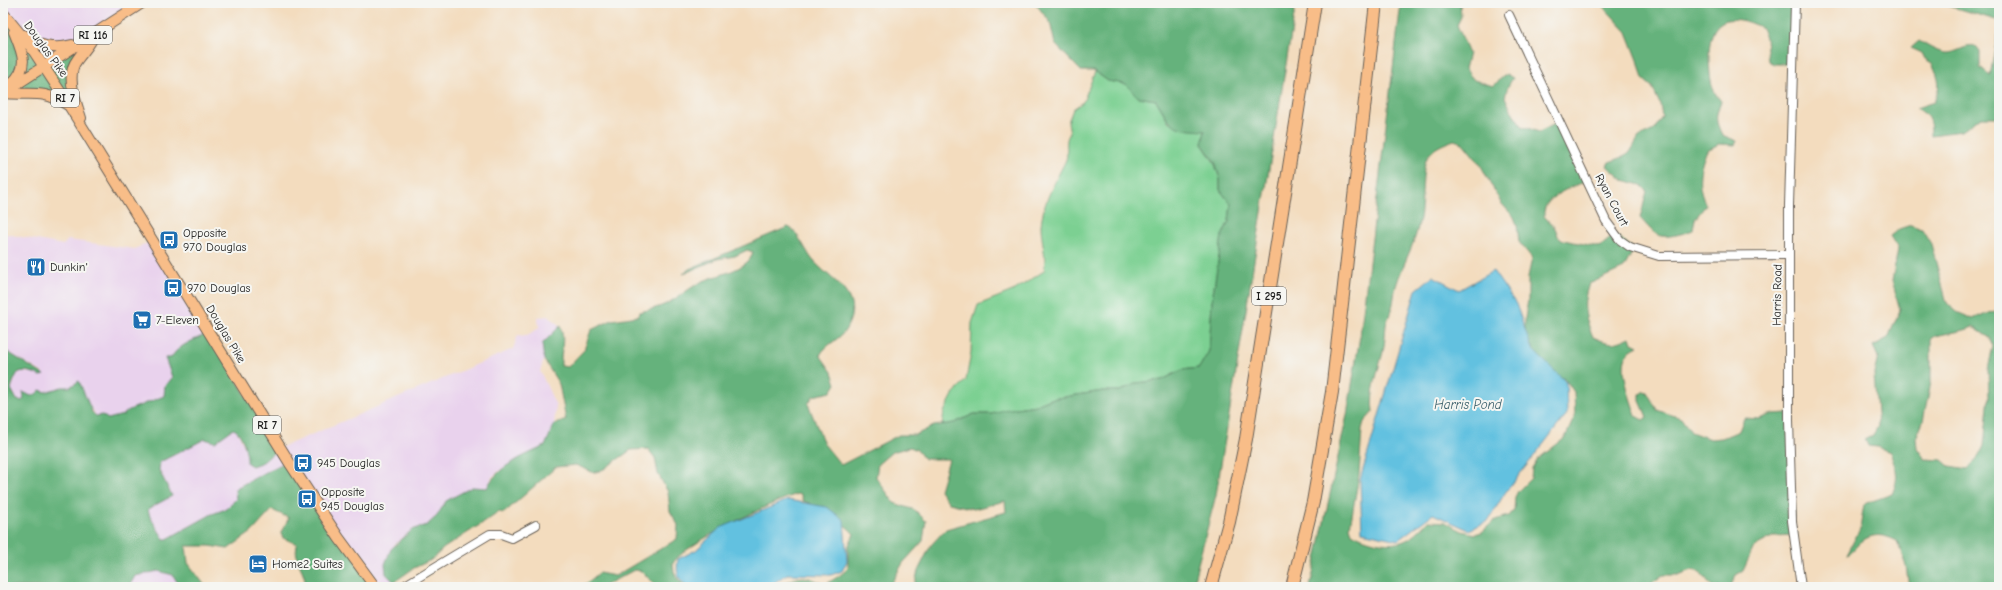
<svg xmlns="http://www.w3.org/2000/svg" width="2002" height="590" viewBox="0 0 2002 590" font-family="'Comic Neue',sans-serif">
  <rect width="100%" height="100%" fill="#f6f6f2"/>
  <filter id="ink" filterUnits="userSpaceOnUse"><feTurbulence type="fractalNoise" baseFrequency=".025" numOctaves="2"/><feDisplacementMap in="SourceGraphic" scale="8" xChannelSelector="R" yChannelSelector="G"/><feConvolveMatrix kernelMatrix="1 2 1 2 8 2 1 2 1" color-interpolation-filters="sRGB"/></filter>
  <filter id="wash" filterUnits="userSpaceOnUse"><feTurbulence type="fractalNoise" baseFrequency=".012" numOctaves="4" result="noise"/><feDisplacementMap in="SourceGraphic" scale="16" xChannelSelector="R" yChannelSelector="G"/><feGaussianBlur stdDeviation="0.9" result="paint"/><feColorMatrix in="noise" values="0 0 0 0 0 0 0 0 0 0 0 0 0 0 0 0 0 1.4 0 .05"/><feComposite in="paint" operator="in"/></filter>
  <g filter="url(#wash)">
    <rect width="100%" height="100%" fill="#f3dcbe"/>
    <path fill="#e9d2ed" d="M 3,3 L 147,3 L 46,68 L 3,11 Z
      M 6,234 L 63,245 L 68,240 L 135,249 L 153,240 L 209,333 L 174,353 L 171,358 L 172,377 L 164,396 L 129,410 L 123,415 L 108,419 L 96,416 L 75,383 L 70,387 L 62,387 L 31,396 L 24,393 L 24,399 L 21,401 L 17,400 L 14,393 L 11,390 L 17,374 L 21,372 L 43,373 L 3,349 L 3,243 Z
      M 548,316 L 560,326 L 542,344 L 544,360 L 540,371 L 556,406 L 554,425 L 545,446 L 523,457 L 500,470 L 492,477 L 487,488 L 472,487 L 446,501 L 437,516 L 427,525 L 412,530 L 395,544 L 391,549 L 386,574 L 394,582 L 389,587 L 376,587 L 287,461 L 235,490 L 236,499 L 226,509 L 212,514 L 167,540 L 164,539 L 150,517 L 148,509 L 172,496 L 159,469 L 160,462 L 205,439 L 215,442 L 233,429 L 236,429 L 248,454 L 263,462 L 280,448 L 513,349 L 518,335 L 526,336 L 539,328 L 538,317 Z
      M 158,571 L 173,575 L 180,587 L 125,587 L 131,583 L 135,576 Z"/>
    <path fill="#7cd092" stroke="#4c7657" d="M 1095,72 L 1108,81 L 1125,84 L 1138,97 L 1156,100 L 1169,122 L 1205,131 L 1202,144 L 1214,162 L 1220,179 L 1220,190 L 1231,204 L 1229,221 L 1222,236 L 1212,301 L 1209,351 L 1199,368 L 1182,370 L 1162,380 L 1137,383 L 1120,391 L 1103,391 L 1051,399 L 1036,405 L 1003,410 L 992,414 L 974,414 L 954,423 L 942,425 L 944,412 L 954,393 L 966,380 L 971,353 L 972,323 L 978,305 L 1015,290 L 1044,271 C 1047,256 1041,241 1041,225 C 1043,202 1055,182 1065,162 C 1070,153 1063,142 1070,133 L 1068,122 L 1073,109 L 1083,102 Z"/>
    <path fill="#65b27c" stroke="#40674c" fill-rule="evenodd" d="M 1035,3 L 1296,3 L 1216,495 L 1192,587 L 914,587 L 918,571 L 931,545 L 946,529 L 1006,512 L 1005,501 L 974,509 L 949,503 L 940,490 L 949,459 L 924,459 L 917,450 L 910,447 L 892,452 L 878,464 L 876,477 L 894,503 L 915,510 L 926,521 L 923,541 L 903,563 L 889,587 L 775,587 C 798,577 802,572 825,585 C 833,579 841,576 848,568 L 848,547 L 854,534 C 843,522 819,505 803,501 L 801,495 L 798,494 C 775,500 684,544 673,563 C 673,574 677,580 687,587 L 658,587 L 641,571 L 634,570 L 602,587 L 580,587 L 587,583 L 599,573 L 615,576 L 677,539 L 678,525 L 670,511 L 668,492 L 658,474 L 655,458 L 648,449 L 631,450 L 604,469 L 594,473 L 576,465 L 556,467 L 504,513 L 499,512 L 492,517 L 444,548 L 431,560 L 414,568 L 394,582 L 386,574 L 385,564 L 391,549 L 412,530 L 427,525 L 437,516 L 446,501 L 472,487 L 487,488 C 497,466 524,456 545,446 L 554,425 L 566,420 L 559,384 L 544,360 L 542,344 L 560,326 C 566,338 560,352 561,366 L 568,367 L 584,350 L 591,330 L 612,320 L 638,316 L 639,312 C 648,310 658,308 666,304 C 678,298 689,288 701,282 C 715,275 750,270 753,252 L 747,250 L 735,256 L 717,259 L 683,274 L 689,269 L 788,227 C 796,229 806,251 812,259 C 829,280 866,294 846,329 C 840,340 826,344 820,355 L 832,372 L 836,384 L 831,392 L 813,396 L 808,404 L 824,444 L 841,465 L 899,435 L 915,435 L 934,426 L 954,423 L 974,414 L 992,414 L 1003,410 L 1036,405 L 1051,399 L 1103,391 L 1120,391 L 1137,383 L 1162,380 L 1182,370 L 1199,368 L 1209,351 L 1212,301 L 1222,236 L 1229,221 L 1231,204 L 1220,190 L 1220,179 L 1215,162 L 1202,144 L 1205,131 C 1172,129 1173,128 1156,100 L 1138,97 L 1125,84 L 1108,81 L 1094,71 L 1081,71 L 1055,44 L 1050,22 Z
      M 1401,3 L 1460,3 L 1461,17 L 1457,25 L 1469,53 L 1465,69 L 1474,80 L 1493,86 L 1506,74 L 1513,78 L 1508,86 L 1505,97 L 1511,110 L 1522,126 L 1539,132 L 1559,122 L 1586,181 C 1571,188 1542,196 1544,216 L 1555,228 L 1558,236 L 1563,240 L 1600,247 L 1615,234 L 1634,249 L 1624,268 L 1589,284 C 1581,305 1585,317 1593,337 C 1609,344 1614,345 1630,337 L 1632,343 L 1638,346 C 1632,349 1627,352 1625,359 C 1621,373 1631,403 1637,417 L 1643,420 L 1647,417 L 1640,401 L 1640,394 L 1644,391 L 1647,392 L 1657,410 L 1681,418 L 1691,432 L 1710,439 L 1722,438 L 1739,431 L 1744,418 L 1760,419 L 1772,414 L 1788,413 L 1794,535 L 1774,536 L 1754,547 L 1743,571 L 1736,575 L 1730,587 L 1713,587 L 1700,572 L 1692,570 L 1678,575 L 1663,575 L 1646,587 L 1310,587 L 1347,415 L 1360,336 ZM 1454,140 L 1463,143 L 1480,164 L 1501,203 L 1514,217 L 1517,225 L 1519,242 L 1532,258 L 1528,277 L 1528,300 L 1525,318 L 1525,334 L 1521,339 L 1532,347 L 1539,363 L 1551,373 L 1565,379 L 1574,392 L 1575,416 L 1565,438 L 1538,459 L 1532,469 L 1531,478 L 1518,491 L 1515,497 L 1514,510 L 1509,516 L 1495,520 L 1482,532 L 1475,534 L 1462,531 L 1445,522 L 1429,521 C 1423,526 1417,533 1410,538 C 1394,549 1367,542 1352,533 L 1350,527 L 1359,475 L 1362,429 L 1364,422 L 1373,412 C 1370,392 1378,372 1383,352 C 1385,343 1385,334 1386,325 C 1388,319 1390,313 1392,308 C 1394,301 1394,293 1396,286 C 1403,263 1416,243 1420,218 C 1423,204 1421,168 1427,158 C 1433,147 1444,144 1454,140 Z
      M 1600,3 L 1795,3 L 1790,64 L 1774,64 L 1768,61 L 1766,38 L 1762,28 C 1726,10 1708,20 1709,60 C 1710,75 1710,90 1721,101 C 1715,117 1715,120 1722,135 L 1737,141 L 1735,145 L 1719,144 L 1707,150 C 1699,169 1696,186 1706,205 L 1695,219 L 1693,230 C 1685,233 1664,240 1656,234 C 1650,230 1645,223 1640,218 L 1647,191 L 1641,185 L 1623,180 L 1607,166 L 1609,162 C 1632,154 1627,157 1639,137 L 1654,130 L 1662,117 L 1660,104 L 1652,87 L 1643,79 L 1638,60 L 1627,32 Z
      M 1939,3 L 1999,3 L 1999,21 Z
      M 3,11 L 46,68 L 82,44 L 73,65 L 79,111 L 49,94 L 3,97 Z
      M 1999,26 L 1999,117 L 1981,117 L 1961,131 L 1931,135 C 1931,121 1929,115 1916,108 L 1934,102 C 1941,85 1940,80 1932,63 L 1925,59 L 1922,53 L 1911,48 L 1919,41 C 1926,45 1937,52 1945,53 C 1957,54 1964,44 1976,47 L 1980,52 L 1980,68 L 1990,76 Z
      M 1911,225 L 1922,229 L 1931,244 L 1947,303 L 1957,312 L 1973,319 L 1986,313 L 1999,312 L 1999,587 L 1909,587 L 1906,566 L 1897,541 C 1885,535 1873,532 1861,542 C 1855,547 1854,551 1847,554 L 1860,529 L 1864,504 L 1892,494 C 1900,476 1896,470 1890,452 L 1878,447 L 1868,446 L 1865,439 L 1873,435 L 1878,426 L 1874,374 L 1878,357 L 1873,346 L 1888,338 L 1900,310 L 1892,281 L 1898,249 L 1890,236 L 1899,229 ZM 1973,327 L 1990,338 L 1993,345 L 1988,370 L 1989,396 L 1984,446 L 1979,456 L 1968,469 L 1949,466 L 1942,460 L 1925,459 L 1917,448 L 1916,438 L 1923,421 L 1931,382 L 1931,338 C 1945,332 1960,333 1973,327 Z
      M 209,333 L 278,449 L 263,462 L 252,466 L 247,463 C 248,454 242,431 233,429 L 215,442 L 205,439 L 160,462 L 159,470 L 172,496 L 148,509 L 150,517 L 164,539 L 167,539 L 212,514 L 226,509 L 236,499 L 235,490 L 236,488 L 287,461 L 376,587 L 305,587 C 307,569 293,565 297,544 L 283,538 L 281,532 L 289,518 L 272,510 L 252,532 L 228,549 L 210,546 L 186,546 L 188,563 L 206,587 L 180,587 L 173,575 L 158,571 L 135,576 L 131,583 L 125,587 L 3,587 L 3,349 L 44,375 L 40,376 C 36,373 21,368 17,374 C 15,378 12,384 11,389 L 17,400 L 21,401 L 24,399 L 23,392 L 31,396 L 36,394 L 40,390 L 45,392 L 62,387 L 70,387 L 79,381 L 92,412 L 96,416 L 102,415 L 108,419 L 123,415 L 129,410 L 164,396 L 165,385 L 171,380 L 172,377 L 165,358 L 171,358 C 179,344 195,340 209,333 Z"/>
    <path fill="#62c1e0" stroke="#3f6e7e" d="M 1493,271 L 1516,304 L 1532,349 L 1566,382 L 1567,414 L 1505,493 L 1488,521 L 1469,530 L 1433,514 L 1398,540 L 1362,532 L 1360,480 L 1416,290 L 1433,276 L 1459,290 Z
      M 788,500 L 827,507 L 844,520 L 847,561 L 842,571 L 831,575 L 787,574 L 768,587 L 689,587 C 677,579 676,573 678,559 L 696,550 L 720,528 Z"/>
  </g>
  <g filter="url(#ink)">
    <g fill="none" stroke-linecap="round" stroke-linejoin="round">
      <g stroke="#675f55" stroke-width="10">
        <path id="minor" d="M 1795,3 L 1789,205 L 1789,420 L 1792,521 L 1801,587
          M 1509,15 L 1606,221 L 1620,240 L 1630,247 L 1659,256 L 1789,255
          M 402,587 L 490,534 L 501,534 L 512,538 L 536,525"/>
      </g>
      <g stroke="#675f55" stroke-width="12">
        <path id="major" d="M 3,13 L 31,47 L 65,99 L 291,465 L 339,538 L 375,587
          M 24,35 C 40,47 54,50 72,45
          M 12,83 C 30,66 22,52 14,32
          M 3,93 L 142,3
          M 3,93 C 32,96 40,88 68,105
          M 81,118 C 76,102 65,75 77,60 C 83,51 91,45 94,34"/>
      </g>
      <g stroke="#675f55" stroke-width="14">
        <path id="highway" d="M 1211,587 L 1229,522 L 1246,439 L 1315,3
          M 1292,587 L 1313,502 L 1332,392 L 1376,3"/>
      </g>
      <use href="#minor" stroke="#fff" stroke-width="8"/>
      <use href="#major" stroke="#f8bd88" stroke-width="10"/>
      <use href="#highway" stroke="#f8bd88" stroke-width="12"/>
    </g>
  </g>
  <defs>
    <g id="bus-square" transform="scale(1)"><rect x="-9" y="-9" width="18" height="18" rx="4" fill="#1f6fb2" stroke="#f6f6f2"/><path d="M-5-6H5V4H4V6H2V4H-2V6H-4V4H-5ZM-3.5-4V0h7V-4ZM-3.5 1.2v1.5H-2V1.2ZM2 1.2v1.5H3.5V1.2Z" fill="#fff"/></g>
    <g id="restaurant-square" transform="scale(1)"><rect x="-9" y="-9" width="18" height="18" rx="4" fill="#1f6fb2" stroke="#f6f6f2"/><path d="M-5-6h1v4h1v-4h1v4h1v-4h1v5L-1.5 .5V6h-2V.5L-5-1ZM5-6V6H3V1.5H1.5Q1.5-4 5-6Z" fill="#fff"/></g>
    <g id="supermarket-square" transform="scale(1)"><rect x="-9" y="-9" width="18" height="18" rx="4" fill="#1f6fb2" stroke="#f6f6f2"/><path d="M-6-5.5h2.5l.6 2H6L4.5 2H-2.5L-4.4-4H-6ZM-1.5 3.2a1.3 1.3 0 1 0 .1 0ZM3 3.2a1.3 1.3 0 1 0 .1 0Z" fill="#fff"/></g>
    <g id="hotel-square" transform="scale(1)"><rect x="-9" y="-9" width="18" height="18" rx="4" fill="#1f6fb2" stroke="#f6f6f2"/><path d="M-6-4.5h1.5V1H6V5H4.5V3h-9V5H-6ZM-4 0a1.8 1.8 0 1 1 3.6 0ZM.5 0V-2.5h3Q6-2.5 6 0Z" fill="#fff"/></g>
  </defs>
  <g fill-rule="evenodd">
    <use href="#bus-square" x="169" y="240"/>
    <use href="#restaurant-square" x="36" y="267"/>
    <use href="#bus-square" x="173" y="288"/>
    <use href="#supermarket-square" x="142" y="320"/>
    <use href="#bus-square" x="303" y="463"/>
    <use href="#bus-square" x="307" y="499"/>
    <use href="#hotel-square" x="258" y="564"/>
  </g>
  <g text-anchor="middle" stroke-width="4" stroke-linejoin="round" paint-order="stroke">
    <g fill="#f6f6f2" stroke="#5d5d5c" stroke-width="1">
      <rect x="74" y="26" width="38" height="18" rx="3"/>
      <rect x="51" y="89" width="28" height="18" rx="3"/>
      <rect x="1252" y="287" width="34" height="18" rx="3"/>
      <rect x="253" y="416" width="28" height="18" rx="3"/>
    </g>
    <g font-size="11" font-weight="bold" fill="#1c1c1c">
      <text x="93" y="39">RI 116</text>
      <text x="65" y="102">RI 7</text>
      <text x="1269" y="300">I 295</text>
      <text x="267" y="429">RI 7</text>
    </g>
    <g font-size="12" fill="#1c1c1c" stroke="#f6f6f2">
      <text transform="translate(46 49) rotate(54)" y="4">Douglas Pike</text>
      <text transform="translate(1612 200) rotate(62)" y="4">Ryan Court</text>
      <text transform="translate(1777 295) rotate(-89)" y="4">Harris Road</text>
      <text transform="translate(226 334) rotate(59)" y="4">Douglas Pike</text>
    </g>
    <g font-size="12" fill="#1c1c1c" stroke="#f6f6f2" text-anchor="start">
      <text x="183" y="237">Opposite<tspan x="183" dy="14">970 Douglas</tspan></text>
      <text x="50" y="271">Dunkin'</text>
      <text x="187" y="292">970 Douglas</text>
      <text x="156" y="324">7-Eleven</text>
      <text x="317" y="467">945 Douglas</text>
      <text x="321" y="496">Opposite<tspan x="321" dy="14">945 Douglas</tspan></text>
      <text x="272" y="568">Home2 Suites</text>
    </g>
    <g font-size="13" font-style="italic" fill="#385e6a" stroke="#f6f6f2">
      <text x="1468" y="409">Harris Pond</text>
    </g>
  </g>
  <rect width="2002" height="590" fill="none" stroke="#f6f6f2" stroke-width="16"/>
</svg>
